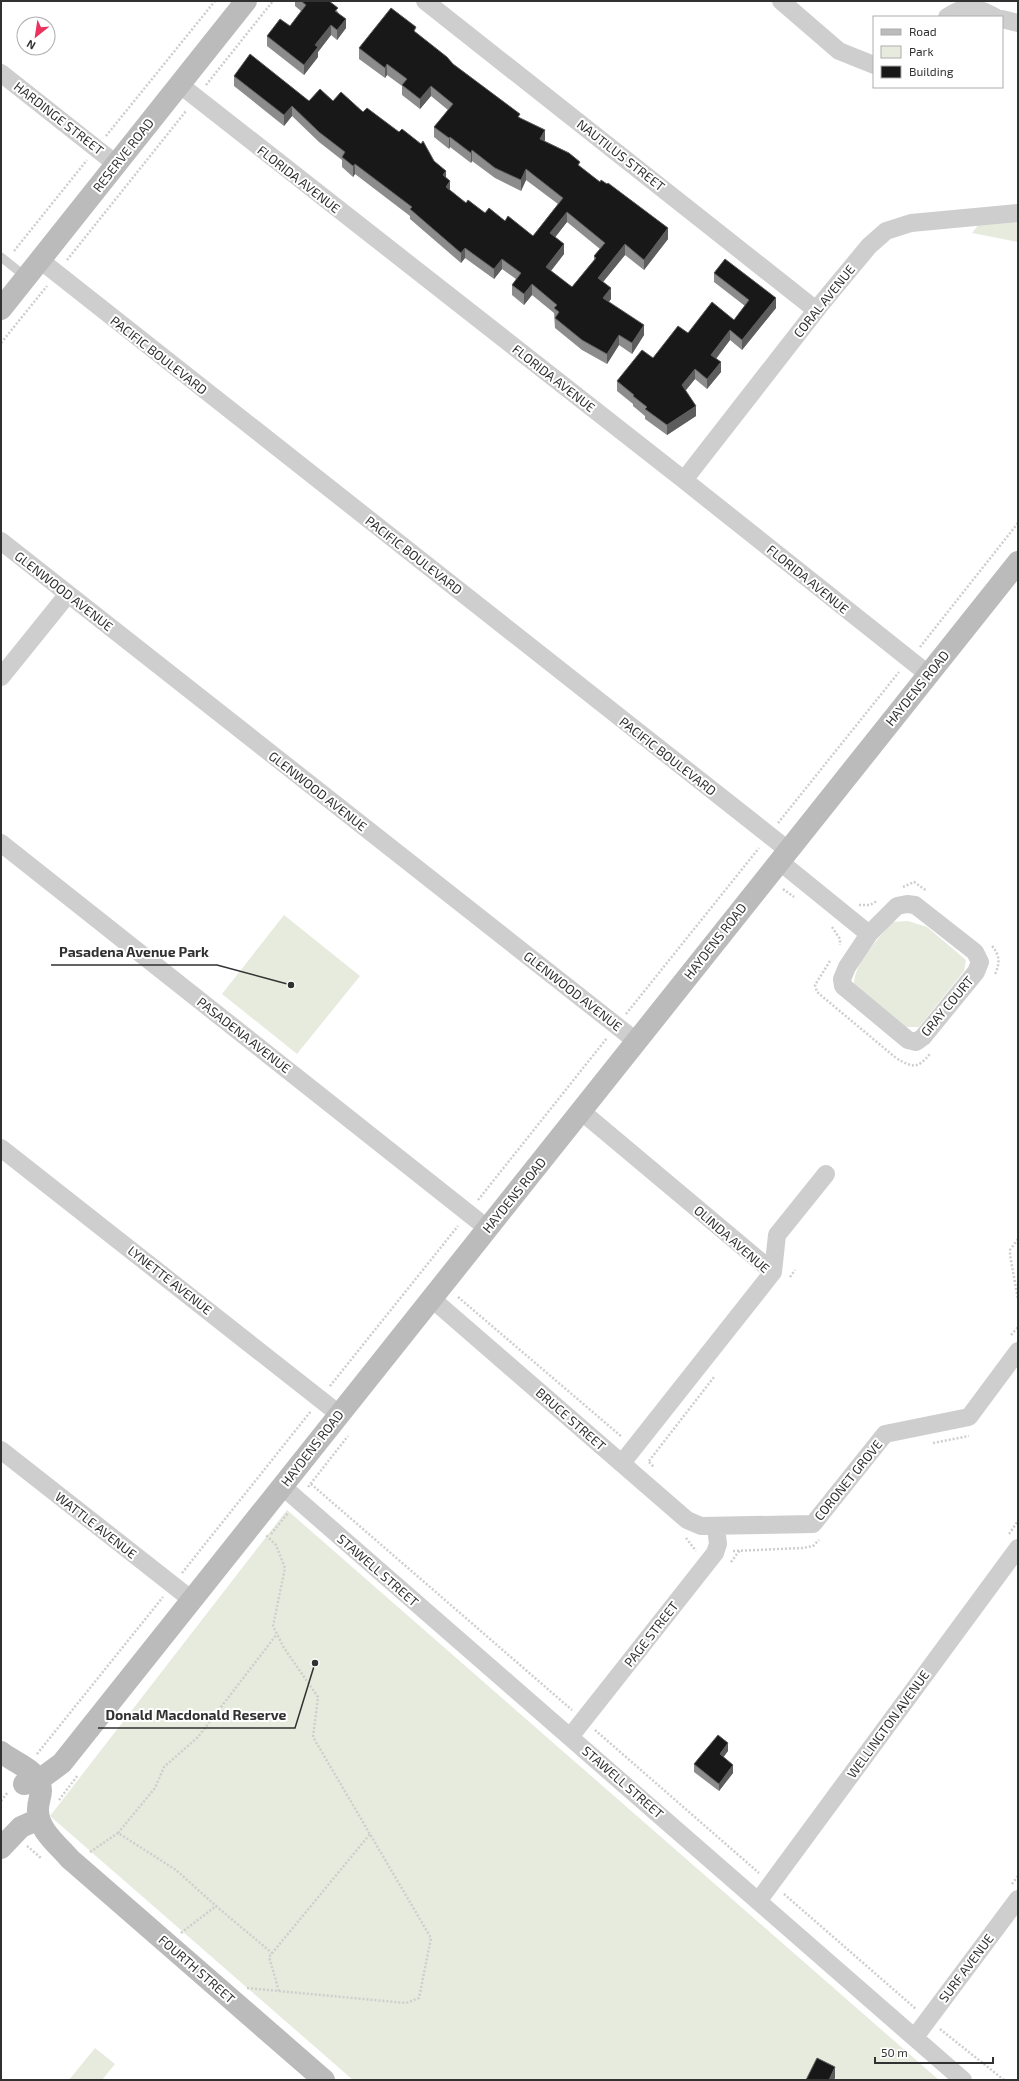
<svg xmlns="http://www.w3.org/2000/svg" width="1019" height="2081" viewBox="0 0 1019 2081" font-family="'Exo 2',sans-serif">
  <rect width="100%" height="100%" fill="#fff"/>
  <path fill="#e7ebdd" d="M 1018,219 L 1018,242 L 972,233 L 979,224 Z
    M 284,915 L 360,976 L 297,1054 L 222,994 Z
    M 908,921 L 927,927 L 966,960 L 964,971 L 919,1027 L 906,1027 L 854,985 C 854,962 878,940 892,922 Z
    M 287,1510 L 939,2080 L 353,2080 L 50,1816 Z
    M 95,2048 L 115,2064 L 102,2080 L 69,2080 Z"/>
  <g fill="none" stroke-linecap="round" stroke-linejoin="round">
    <path stroke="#cecece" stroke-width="2.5" stroke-dasharray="2 2" stroke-linecap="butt" d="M 206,85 L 273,1
      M 106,136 L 215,1
      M 14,251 L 87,160
      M 67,260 L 186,111
      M 1,343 L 47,286
      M 920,647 L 1018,523
      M 778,823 L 899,672
      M 903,887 L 914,882 L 927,891
      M 783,889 L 794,897
      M 859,905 L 870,905 L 877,901
      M 832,927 L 840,939 L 840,945
      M 992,946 C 1000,955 1000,964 995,974
      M 830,961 L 815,985 L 817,992 L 896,1058 C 913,1068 917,1069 930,1054
      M 626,1014 L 759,848
      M 478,1200 L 607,1038
      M 1018,1239 L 1010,1250 L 1010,1255 L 1018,1299
      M 790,1277 L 795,1270
      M 458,1297 L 622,1437
      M 1011,1335 L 1018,1327
      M 330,1386 L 458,1226
      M 933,1443 L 969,1436
      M 649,1461 L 714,1377
      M 649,1462 L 654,1467
      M 311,1484 L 572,1710
      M 308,1487 L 348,1436
      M 271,1534 L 288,1513
      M 1009,1534 L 1018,1521
      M 686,1538 L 696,1551
      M 733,1551 L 803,1548 L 813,1546 L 819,1540
      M 731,1562 L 740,1550
      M 182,1573 L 311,1411
      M 595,1730 L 759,1873
      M 37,1754 L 163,1597
      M 59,1800 L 78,1775
      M 1,1801 L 8,1792
      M 118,1833 L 155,1788 L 164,1767 L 198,1737 L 277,1634
      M 27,1846 L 41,1858
      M 90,1852 L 118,1833 L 176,1870 L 216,1906
      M 1012,1884 L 1018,1876
      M 784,1894 L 916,2009
      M 181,1933 L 216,1906 L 272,1953
      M 247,1988 L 406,2003 L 419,1998 L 431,1938 L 313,1737 L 318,1697 L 284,1648 L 273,1626 L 285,1568 L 276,1545 L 266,1535
      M 279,1991 L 269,1957 L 370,1834
      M 940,2029 L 1004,2080"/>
    <path stroke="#cecece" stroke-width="9" d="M 1,257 L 26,277"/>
    <path stroke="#cecece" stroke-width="18" d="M 425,1 L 816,310
      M 781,1 L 839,51 L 874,65
      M 947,17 C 967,4 975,6 995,17
      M 1002,19 L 1018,23
      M 1,73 L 116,164
      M 179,84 L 684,480 L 928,674
      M 40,260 L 788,850
      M 684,480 L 821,304 L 869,246 L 886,231 L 911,223 L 1018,213
      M 1,541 L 636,1041
      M 1,677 L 68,594
      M 1,843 L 487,1228
      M 779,861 L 869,934
      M 907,904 L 915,905 L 975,952 L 980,962 L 976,972 L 923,1037 L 916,1042 L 908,1040 L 843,986 L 842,979 L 847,967 L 869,934 L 897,906 Z
      M 581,1111 L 773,1272
      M 1,1148 L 339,1414
      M 773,1272 L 777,1235 L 826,1174
      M 431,1298 L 687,1520 L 701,1526 L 813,1524 L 885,1434 L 969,1417 L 1018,1351
      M 1,1450 L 192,1600
      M 622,1463 L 773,1272
      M 282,1486 L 963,2080
      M 570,1737 L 715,1553 L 718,1544 L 716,1527
      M 759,1900 L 1018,1548
      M 915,2037 L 1018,1899"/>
    <path stroke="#bbb" stroke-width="22" d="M 1,309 L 246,1
      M 1,1752 C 12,1761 33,1768 39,1782 C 44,1792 38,1799 38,1809 C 37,1829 58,1845 70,1859 L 324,2080
      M 24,1784 L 39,1780 L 62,1763 L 1018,562
      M 1,1848 L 21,1827 L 39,1819"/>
  </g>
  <path fill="#8c8c8c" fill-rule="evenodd" d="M 295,1 L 329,1 L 338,12 L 346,28 L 337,40 L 331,35 L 318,52 L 318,57 L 304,75 L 267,46 L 267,36 L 290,26 L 301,11 L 295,6 Z
    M 416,33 L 453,64 L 520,118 L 544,141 L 580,166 L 668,239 L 644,270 L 625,255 L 603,282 L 611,299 L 609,302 L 644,335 L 632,354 L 619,345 L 607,364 L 582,350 L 555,328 L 554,313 L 532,295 L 524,305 L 512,295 L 512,285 L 516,279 L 502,269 L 494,279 L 465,258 L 461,263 L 410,219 L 410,216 L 355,174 L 353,177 L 342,167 L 342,160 L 319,142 L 292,116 L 284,126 L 234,86 L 234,76 L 309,101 L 333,101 L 363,112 L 434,161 L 446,178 L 450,190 L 466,203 L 485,213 L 505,221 L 533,236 L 558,204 L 526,180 L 521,191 L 495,178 L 472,161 L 471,163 L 450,147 L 449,149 L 434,137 L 434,127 L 448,110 L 431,96 L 420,109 L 402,95 L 402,86 L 387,75 L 385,78 L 359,59 L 359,48 ZM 567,222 L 600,249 L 594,256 L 594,260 L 572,287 L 551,271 L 564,254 L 555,237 Z
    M 714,273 L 776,308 L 742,350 L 730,340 L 716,359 L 721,372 L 707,389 L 695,379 L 685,391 L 696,416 L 667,435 L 645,419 L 645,416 L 633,406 L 633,404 L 617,391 L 617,381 L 653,358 L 688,333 L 734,320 L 745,306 L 714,282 Z
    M 728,1751 L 723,1757 L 733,1773 L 719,1791 L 694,1772 L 694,1764 Z"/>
  <path fill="#5d5d5d" d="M 346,19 L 346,28 L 337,40 L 337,30 Z
    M 331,25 L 331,35 L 318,52 L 318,57 L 304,75 L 304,65 L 315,45 Z
    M 387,64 L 387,75 L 385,78 L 385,68 Z
    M 431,86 L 431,96 L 420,109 L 420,99 Z
    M 292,106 L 292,116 L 284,126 L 284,115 Z
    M 545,130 L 545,140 L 540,149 L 540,139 Z
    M 450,137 L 450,147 L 449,149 L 449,138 Z
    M 472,150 L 472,161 L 471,163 L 471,153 Z
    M 355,164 L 355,174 L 353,177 L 353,166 Z
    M 526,169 L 526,180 L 521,191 L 521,180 Z
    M 446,171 L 446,181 L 443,175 Z
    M 450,181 L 450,191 L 446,187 Z
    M 567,212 L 567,222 L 550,244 L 550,233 Z
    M 668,228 L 668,239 L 644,270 L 644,260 Z
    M 564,244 L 564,254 L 546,277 L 546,267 Z
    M 625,244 L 625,255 L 598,288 L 598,278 Z
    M 465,248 L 465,258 L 461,263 L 461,253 Z
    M 502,259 L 502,269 L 494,279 L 494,269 Z
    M 532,284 L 532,295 L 524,305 L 524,294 Z
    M 611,288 L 611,299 L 603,309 L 603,298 Z
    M 776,298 L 776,308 L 742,350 L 742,340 Z
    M 644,325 L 644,335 L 632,354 L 632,343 Z
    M 730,330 L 730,340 L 711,365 L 711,355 Z
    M 619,335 L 619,345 L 607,364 L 607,354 Z
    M 721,362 L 721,372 L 707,389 L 707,379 Z
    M 695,369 L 695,379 L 682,395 L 682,385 Z
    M 696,406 L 696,416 L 667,435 L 667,425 Z
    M 728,1743 L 728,1751 L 720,1762 L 720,1754 Z
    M 733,1765 L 733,1773 L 719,1791 L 719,1784 Z
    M 835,2067 L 835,2078 L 834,2080 L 829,2080 Z"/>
  <path fill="#181818" stroke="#5d5d5d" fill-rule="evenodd" d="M 301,1 L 329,1 L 338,8 L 335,11 L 346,19 L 337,30 L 331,25 L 315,45 L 318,47 L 304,65 L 267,36 L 280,19 L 290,26 L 306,5 Z
    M 391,8 L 416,27 L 414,31 L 447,57 L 453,64 L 520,114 L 518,117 L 545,130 L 540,139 L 569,153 L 580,162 L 578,165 L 600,182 L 601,180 L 607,184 L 608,183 L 668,228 L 644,260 L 625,244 L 598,278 L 611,288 L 603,298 L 644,325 L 632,343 L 619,335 L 607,354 L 582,340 L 555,318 L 559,312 L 554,308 L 557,305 L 532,284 L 524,294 L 512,285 L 521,273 L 502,259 L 494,269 L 465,248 L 461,253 L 410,209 L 412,207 L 355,164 L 353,166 L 342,157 L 345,152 L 319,132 L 292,106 L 284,115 L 234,76 L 250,54 L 309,101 L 320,89 L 333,101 L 341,92 L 363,112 L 367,108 L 399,132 L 402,129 L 421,144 L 423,141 L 434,161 L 446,171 L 443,175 L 450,181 L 446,187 L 466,203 L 468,200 L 485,213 L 489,208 L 505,221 L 508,216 L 533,236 L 563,198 L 526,169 L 521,180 L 495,168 L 472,150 L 471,153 L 450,137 L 449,138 L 434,127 L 453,104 L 431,86 L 420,99 L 402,85 L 407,79 L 387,64 L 385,68 L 359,48 ZM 567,212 L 605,243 L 594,256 L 596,258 L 572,287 L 546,267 L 564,244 L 550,233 Z
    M 725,259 L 776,298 L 742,340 L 730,330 L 711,355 L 721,362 L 707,379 L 695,369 L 682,385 L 696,406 L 667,425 L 645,409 L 647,407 L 633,396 L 634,395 L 617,381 L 642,350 L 653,358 L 678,326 L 688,333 L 712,302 L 734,320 L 749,300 L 714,273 Z
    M 718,1735 L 728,1743 L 720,1754 L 733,1765 L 719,1784 L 694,1764 Z
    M 817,2058 L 835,2067 L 829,2080 L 806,2080 Z"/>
  <g text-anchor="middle" stroke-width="4" stroke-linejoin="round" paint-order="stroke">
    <g font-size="13" fill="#313131" stroke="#fff">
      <text transform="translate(59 118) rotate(38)" y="5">HARDINGE STREET</text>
      <text transform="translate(123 155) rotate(-52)" y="5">RESERVE ROAD</text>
      <text transform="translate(621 155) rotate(38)" y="5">NAUTILUS STREET</text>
      <text transform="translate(299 179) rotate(38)" y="5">FLORIDA AVENUE</text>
      <text transform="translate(824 301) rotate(-51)" y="5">CORAL AVENUE</text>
      <text transform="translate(159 355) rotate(38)" y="5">PACIFIC BOULEVARD</text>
      <text transform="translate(554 378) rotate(38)" y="5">FLORIDA AVENUE</text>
      <text transform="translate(414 555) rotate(38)" y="5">PACIFIC BOULEVARD</text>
      <text transform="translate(808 579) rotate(39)" y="5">FLORIDA AVENUE</text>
      <text transform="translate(64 591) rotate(38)" y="5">GLENWOOD AVENUE</text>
      <text transform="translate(917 688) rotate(-51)" y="5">HAYDENS ROAD</text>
      <text transform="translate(668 756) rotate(38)" y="5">PACIFIC BOULEVARD</text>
      <text transform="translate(318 791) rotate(38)" y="5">GLENWOOD AVENUE</text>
      <text transform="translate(715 941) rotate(-52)" y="5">HAYDENS ROAD</text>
      <text transform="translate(573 991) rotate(38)" y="5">GLENWOOD AVENUE</text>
      <text transform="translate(947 1006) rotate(-50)" y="5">GRAY COURT</text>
      <text transform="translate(244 1035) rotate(38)" y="5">PASADENA AVENUE</text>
      <text transform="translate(514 1195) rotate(-51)" y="5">HAYDENS ROAD</text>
      <text transform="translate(732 1239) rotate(41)" y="5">OLINDA AVENUE</text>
      <text transform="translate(170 1280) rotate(38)" y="5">LYNETTE AVENUE</text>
      <text transform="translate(571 1419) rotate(41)" y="5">BRUCE STREET</text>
      <text transform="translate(312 1448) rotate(-52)" y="5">HAYDENS ROAD</text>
      <text transform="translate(848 1480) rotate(-51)" y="5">CORONET GROVE</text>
      <text transform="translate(96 1525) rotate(38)" y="5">WATTLE AVENUE</text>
      <text transform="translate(378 1570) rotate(41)" y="5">STAWELL STREET</text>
      <text transform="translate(651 1634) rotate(-52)" y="5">PAGE STREET</text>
      <text transform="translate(888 1724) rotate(-54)" y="5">WELLINGTON AVENUE</text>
      <text transform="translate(623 1782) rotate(41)" y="5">STAWELL STREET</text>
      <text transform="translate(966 1968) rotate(-53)" y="5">SURF AVENUE</text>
      <text transform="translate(197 1969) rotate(41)" y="5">FOURTH STREET</text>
    </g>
  </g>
  <path fill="none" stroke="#313131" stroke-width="1.5" d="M291 985L217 965H51M315 1663L295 1728H98"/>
  <g fill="#313131" stroke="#fff" stroke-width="1.5">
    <circle cx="291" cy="985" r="4"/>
    <circle cx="315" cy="1663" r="4"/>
  </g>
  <g font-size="14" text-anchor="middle" font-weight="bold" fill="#313131" stroke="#fff" stroke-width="4" stroke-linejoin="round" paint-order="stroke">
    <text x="134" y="957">Pasadena Avenue Park</text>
    <text x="196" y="1720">Donald Macdonald Reserve</text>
  </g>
  <rect width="1019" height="2081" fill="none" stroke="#313131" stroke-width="4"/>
  <rect x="873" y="16" width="130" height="72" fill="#ffffff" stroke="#adadad"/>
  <rect x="881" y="29" width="20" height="6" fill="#bbbbbb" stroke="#adadad"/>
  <text x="909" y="36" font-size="12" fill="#313131">Road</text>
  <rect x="881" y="46" width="20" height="12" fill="#e7ebdd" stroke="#adadad"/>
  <text x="909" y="56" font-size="12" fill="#313131">Park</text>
  <rect x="881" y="66" width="20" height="12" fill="#181818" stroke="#adadad"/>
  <text x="909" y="76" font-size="12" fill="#313131">Building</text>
  <g transform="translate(36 36) rotate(210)"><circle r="19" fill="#ffffff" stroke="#adadad"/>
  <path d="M0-3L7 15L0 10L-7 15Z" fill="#eb315d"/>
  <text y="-6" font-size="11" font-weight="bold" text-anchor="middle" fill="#313131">N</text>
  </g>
  <path d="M875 2057v6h118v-6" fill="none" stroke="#313131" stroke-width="2"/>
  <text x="881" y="2057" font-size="12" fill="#313131" stroke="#ffffff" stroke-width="3" paint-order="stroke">50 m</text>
</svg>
